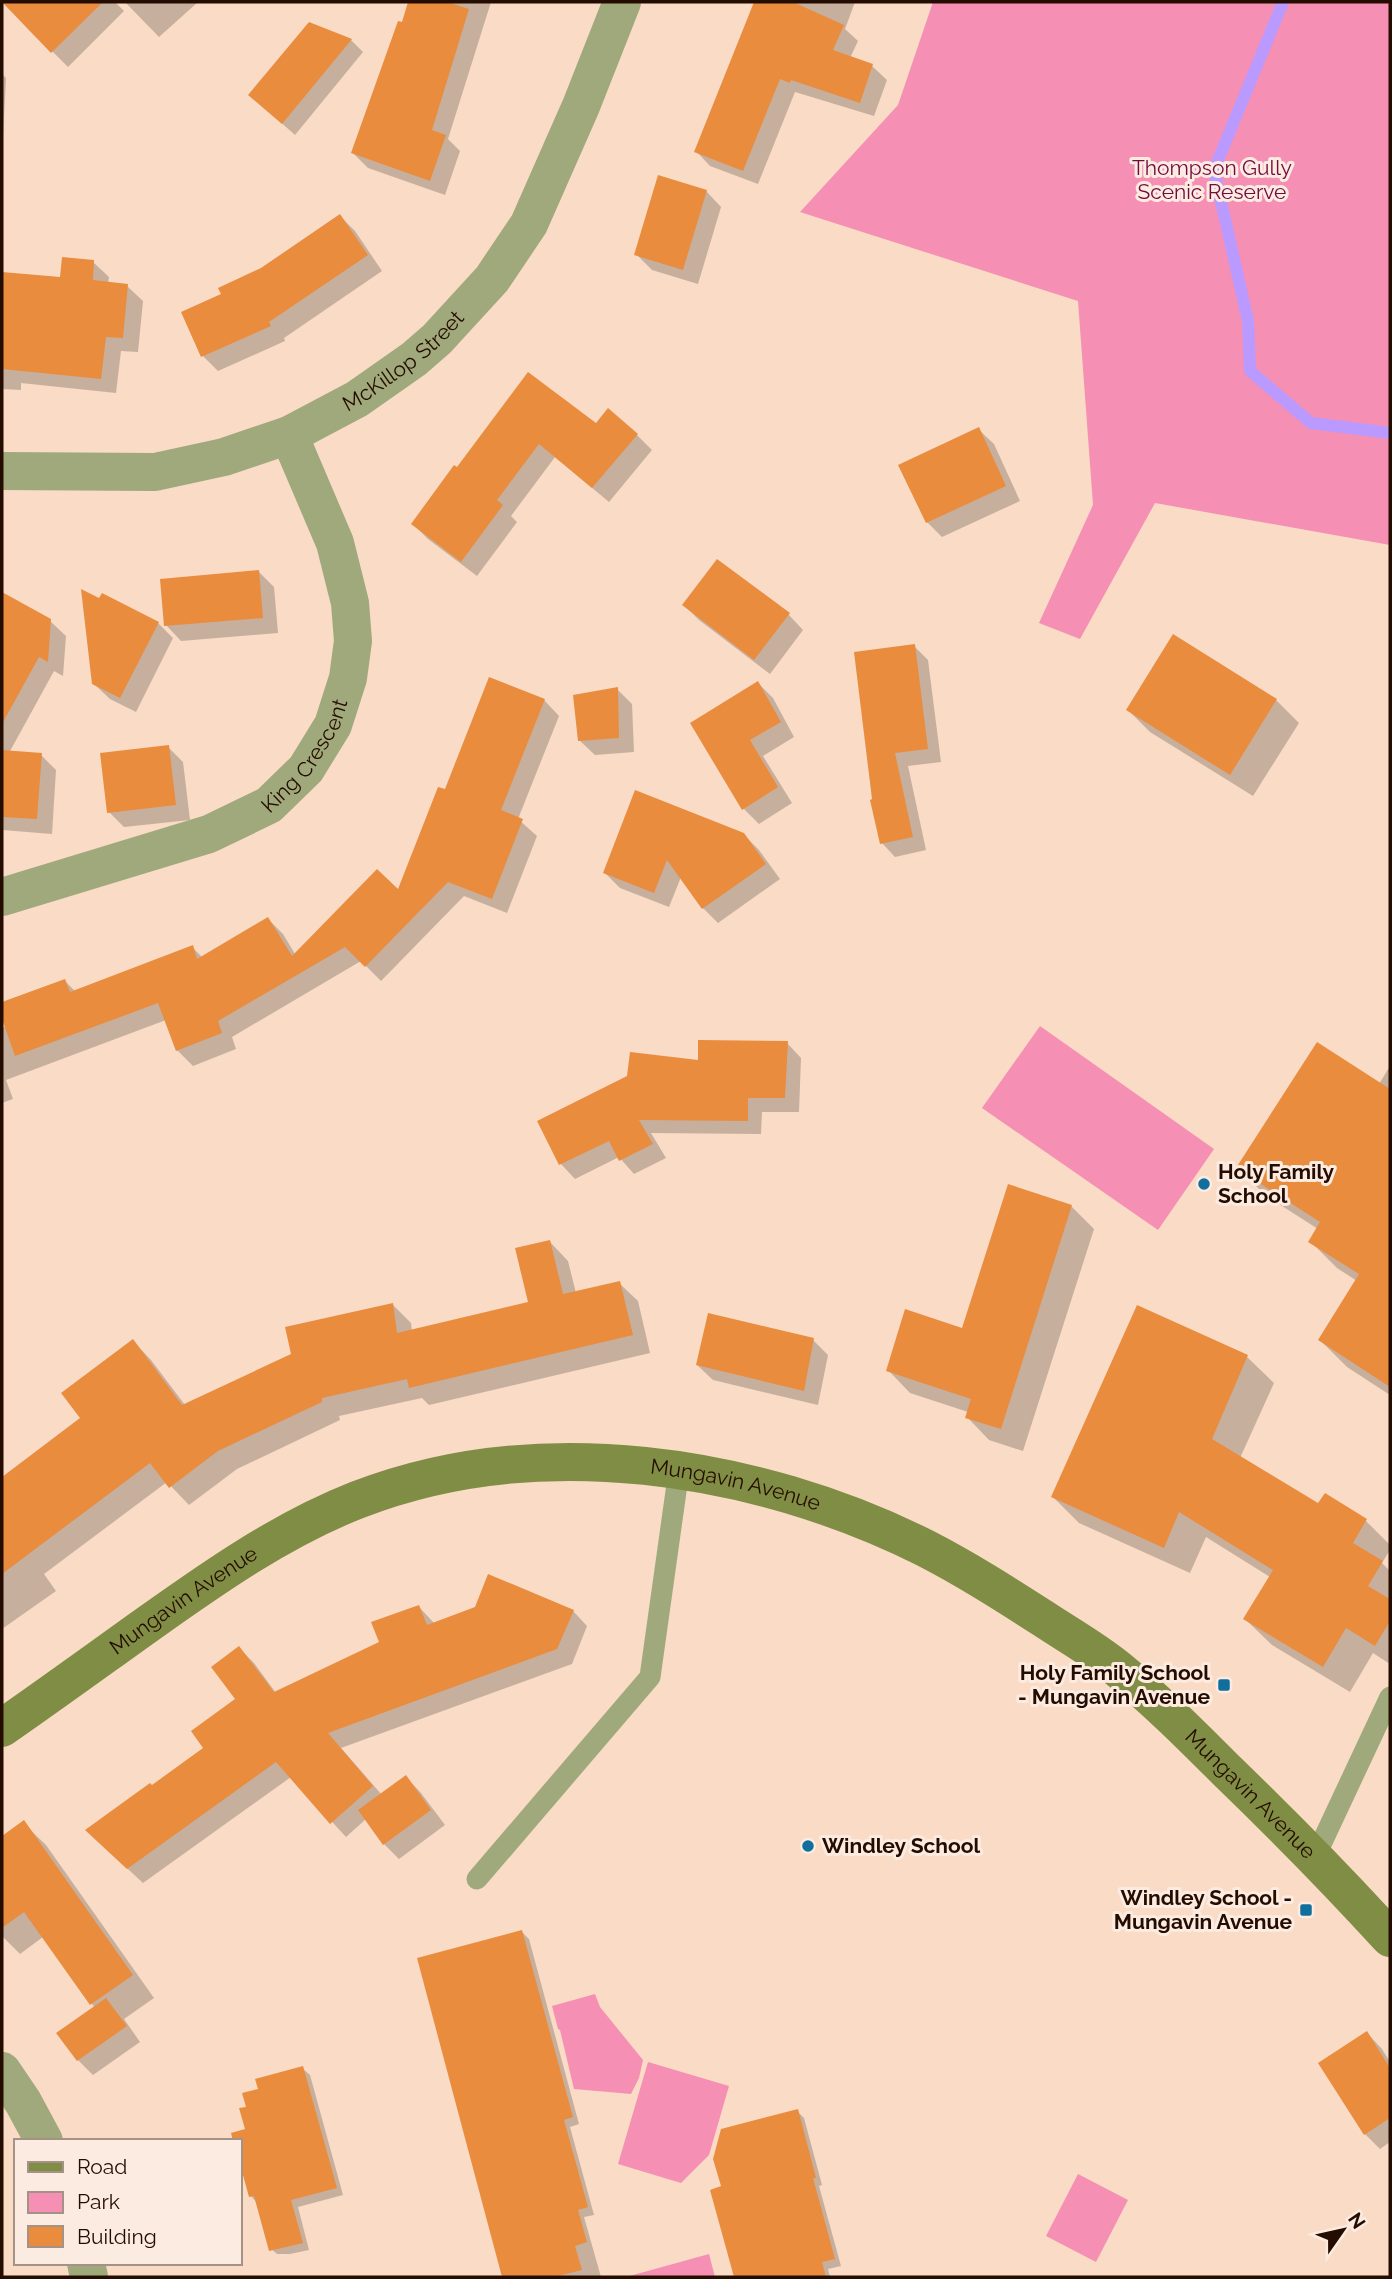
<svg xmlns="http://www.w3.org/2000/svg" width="1392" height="2279" viewBox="0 0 1392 2279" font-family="Raleway,sans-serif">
  <rect width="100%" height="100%" fill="#f9dbc6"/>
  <path fill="#f68fb4" d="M 933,2 L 1390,2 L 1390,545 L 1155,503 L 1080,639 L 1039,623 L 1093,505 L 1078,301 L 800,212 L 898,105 Z
    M 1040,1026 L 1214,1149 L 1158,1230 L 982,1108 Z
    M 595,1994 L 600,2007 L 643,2060 L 639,2078 L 631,2094 L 574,2089 L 560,2030 L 558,2029 L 552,2006 Z
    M 648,2062 L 729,2086 L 709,2155 L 681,2183 L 618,2164 Z
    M 1078,2174 L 1128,2200 L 1096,2262 L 1046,2236 Z
    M 709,2254 L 715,2277 L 626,2277 Z"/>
  <path fill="#0003" d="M 15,2 L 115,2 L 124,11 L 68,67 L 9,8 Z
    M 125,2 L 198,2 L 159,37 Z
    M 410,2 L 491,2 L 448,139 L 460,151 L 445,195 L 368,168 L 353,153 Z
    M 756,2 L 855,2 L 845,29 L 858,41 L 850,58 L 872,66 L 887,80 L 874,116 L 795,92 L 758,184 L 710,166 L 696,151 Z
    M 309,25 L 351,40 L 363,52 L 295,135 L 250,95 Z
    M 2,74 L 6,78 L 2,156 Z
    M 706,191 L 721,207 L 698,284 L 652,270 L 636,254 Z
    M 340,216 L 355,231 L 382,271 L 284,338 L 285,341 L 218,371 L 203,356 L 224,294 Z
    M 93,262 L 109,277 L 108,284 L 127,286 L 143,301 L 138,352 L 121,351 L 116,393 L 21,383 L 21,390 L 2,389 L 2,274 L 61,279 Z
    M 596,425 L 637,435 L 652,450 L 609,502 L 555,457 L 511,516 L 517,522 L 477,576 L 428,539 L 413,524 L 455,468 Z
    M 978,429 L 994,444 L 1020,501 L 942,537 L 927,522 Z
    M 259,572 L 274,587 L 278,633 L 181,641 L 166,625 Z
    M 2,594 L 50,621 L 66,636 L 63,676 L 54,671 L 9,753 L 41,755 L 56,770 L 52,834 L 2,830 Z
    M 684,605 L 788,614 L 803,630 L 770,674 L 699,620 Z
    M 158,623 L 173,638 L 136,712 L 110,699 L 94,684 Z
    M 1173,637 L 1276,700 L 1299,723 L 1253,796 L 1150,732 L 1128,710 Z
    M 914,646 L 928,660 L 941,762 L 908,766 L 926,850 L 895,857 L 882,843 L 872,801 Z
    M 758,683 L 773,698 L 794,737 L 763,756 L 792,803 L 759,824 L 744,809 L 692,723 Z
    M 617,689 L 632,704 L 634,752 L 595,755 L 579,740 Z
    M 544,700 L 559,716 L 518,819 L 537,836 L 507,913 L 464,896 L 381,981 L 361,961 L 232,1037 L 236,1049 L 193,1066 L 177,1050 L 166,1020 L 6,1080 L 13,1099 L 2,1103 L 2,1028 L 6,1026 L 2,1013 L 2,1004 L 65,981 L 76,992 L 192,947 L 203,958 L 268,919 L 283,934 L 295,954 L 398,893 L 446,791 Z
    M 168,747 L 183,762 L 190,820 L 124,827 L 109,812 Z
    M 743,834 L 759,850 L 780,879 L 718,923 L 703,908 L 681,877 L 669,907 L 620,888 L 605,873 Z
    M 787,1043 L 801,1058 L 799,1112 L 762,1112 L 761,1134 L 651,1133 L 666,1158 L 634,1174 L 619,1157 L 575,1179 L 561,1164 L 540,1121 L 699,1062 Z
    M 1390,1066 L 1390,1395 L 1347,1367 L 1320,1340 L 1357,1281 L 1337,1268 L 1310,1241 L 1318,1229 L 1265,1195 L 1238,1168 L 1379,1084 Z
    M 1071,1206 L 1094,1229 L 1023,1451 L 989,1440 L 967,1417 L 968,1412 L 910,1393 L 888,1370 L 963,1330 Z
    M 550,1242 L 568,1261 L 576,1293 L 619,1283 L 638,1301 L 650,1353 L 429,1405 L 422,1398 L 339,1416 L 340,1420 L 237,1469 L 189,1505 L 167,1482 L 44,1574 L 56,1591 L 2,1629 L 2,1519 L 23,1504 L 133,1341 L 151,1360 L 185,1405 L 293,1355 L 393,1305 L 411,1323 L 412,1332 L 530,1304 Z
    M 1137,1307 L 1247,1357 L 1274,1383 L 1240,1458 L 1319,1505 L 1366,1521 L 1390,1545 L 1390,1550 L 1382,1563 L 1390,1571 L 1390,1664 L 1373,1653 L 1350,1692 L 1272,1645 L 1245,1619 L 1270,1577 L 1206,1537 L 1190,1573 L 1079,1523 L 1053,1497 Z
    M 813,1340 L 828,1355 L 818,1405 L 713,1380 L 697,1365 Z
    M 419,1607 L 435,1624 L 573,1611 L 587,1626 L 572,1664 L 341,1748 L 382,1795 L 406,1777 L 421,1793 L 445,1825 L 399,1859 L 384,1844 L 366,1819 L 346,1837 L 291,1777 L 143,1883 L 102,1845 L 152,1787 L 206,1749 L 238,1700 L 239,1648 L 254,1663 L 276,1693 L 381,1643 Z
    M 23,1823 L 46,1845 L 154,1998 L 124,2019 L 140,2042 L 93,2075 L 78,2060 L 59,2034 L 95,2008 L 43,1937 L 20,1954 L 2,1936 L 2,1838 Z
    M 522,1932 L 529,1939 L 579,2124 L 570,2127 L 594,2215 L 584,2217 L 601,2277 L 505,2277 L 419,1959 Z
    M 1367,2033 L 1382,2049 L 1390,2062 L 1390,2142 L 1380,2149 L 1365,2134 Z
    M 302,2068 L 310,2075 L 343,2195 L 298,2207 L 309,2250 L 290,2254 L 277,2254 L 269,2247 L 258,2204 L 251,2196 L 240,2157 L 240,2141 L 247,2131 L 248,2108 L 260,2090 Z
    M 797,2111 L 804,2118 L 822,2185 L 819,2186 L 841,2266 L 828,2269 L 830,2277 L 736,2277 L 712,2191 L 723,2187 Z"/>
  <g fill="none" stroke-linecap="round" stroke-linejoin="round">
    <path stroke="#ba9aff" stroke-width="12" d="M 1283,2 L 1214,170 L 1248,321 L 1250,371 L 1311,423 L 1390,433"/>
  </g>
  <path fill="#e98c3e" d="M 2,2 L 103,2 L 51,53 Z
    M 408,2 L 447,2 L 469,9 L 432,130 L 446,135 L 430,181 L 351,153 L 398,21 L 402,22 Z
    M 754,2 L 793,2 L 844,25 L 833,50 L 873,64 L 860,103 L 791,80 L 790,83 L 780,79 L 743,171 L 694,152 Z
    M 309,22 L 352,39 L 282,124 L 248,95 Z
    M 658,175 L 707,190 L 683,270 L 634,255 Z
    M 340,214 L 368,255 L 269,322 L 271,326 L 201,357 L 181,312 L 221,294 L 218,288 L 261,268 Z
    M 62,257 L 94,260 L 93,280 L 128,284 L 123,338 L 106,337 L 101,379 L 2,369 L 2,272 L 60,277 Z
    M 528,372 L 596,423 L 608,408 L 638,434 L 592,488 L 539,444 L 497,500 L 503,505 L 461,562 L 411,524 L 454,465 L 457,467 Z
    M 979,427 L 1006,486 L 926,523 L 898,465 Z
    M 717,559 L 790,613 L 754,660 L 682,605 Z
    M 259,570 L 263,618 L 164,626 L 160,579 Z
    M 81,589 L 99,598 L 102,593 L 159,622 L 120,698 L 92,684 Z
    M 2,592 L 51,619 L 48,662 L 39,657 L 2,724 Z
    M 1173,634 L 1277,699 L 1230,775 L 1126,710 Z
    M 915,644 L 928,749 L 895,753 L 913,837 L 880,844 L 870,800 L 872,799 L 854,652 Z
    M 489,677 L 545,699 L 501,810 L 523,819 L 492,899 L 448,882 L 365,967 L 345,947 L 218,1021 L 222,1033 L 176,1051 L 158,1003 L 15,1056 L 2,1019 L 2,1002 L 65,979 L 70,992 L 193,945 L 197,959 L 268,917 L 292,956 L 377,869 L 398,889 L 438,787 L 445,789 Z
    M 758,681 L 781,722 L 750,740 L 778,787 L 742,810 L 690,723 Z
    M 618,687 L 619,738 L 578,741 L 573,695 Z
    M 169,745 L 176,805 L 107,813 L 100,753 Z
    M 2,750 L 42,753 L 37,819 L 2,817 Z
    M 635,790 L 744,833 L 766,864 L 702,909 L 667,860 L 654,893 L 603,873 Z
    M 698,1040 L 788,1041 L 785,1098 L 748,1098 L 748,1121 L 639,1120 L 653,1144 L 619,1161 L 609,1141 L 559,1165 L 537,1121 L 627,1076 L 630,1052 L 698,1060 Z
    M 1317,1042 L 1390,1089 L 1390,1387 L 1318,1340 L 1359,1274 L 1308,1242 L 1320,1222 L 1236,1168 Z
    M 1008,1184 L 1072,1205 L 1001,1429 L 965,1418 L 971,1399 L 886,1371 L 905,1309 L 962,1328 Z
    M 550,1240 L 563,1294 L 620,1281 L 633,1335 L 409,1388 L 407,1379 L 322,1398 L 322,1402 L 218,1451 L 169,1488 L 150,1463 L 2,1574 L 2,1477 L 80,1418 L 61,1393 L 133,1339 L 182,1405 L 291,1354 L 285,1327 L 393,1303 L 397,1333 L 528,1302 L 515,1248 Z
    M 1137,1305 L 1248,1355 L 1212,1439 L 1318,1503 L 1325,1493 L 1367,1519 L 1353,1543 L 1383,1561 L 1368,1586 L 1390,1599 L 1390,1621 L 1375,1646 L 1346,1628 L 1323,1667 L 1243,1619 L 1273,1570 L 1179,1512 L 1164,1548 L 1051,1497 Z
    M 708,1313 L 814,1338 L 804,1391 L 696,1365 Z
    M 488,1574 L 574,1610 L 557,1649 L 328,1733 L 373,1786 L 330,1824 L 276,1762 L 127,1869 L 85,1830 L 150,1783 L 152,1785 L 203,1748 L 191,1731 L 235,1699 L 211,1667 L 239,1646 L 274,1692 L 379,1642 L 371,1622 L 419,1605 L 427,1625 L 475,1607 Z
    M 406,1775 L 431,1810 L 383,1845 L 358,1810 Z
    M 24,1820 L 133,1975 L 90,2005 L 24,1912 L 2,1928 L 2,1836 Z
    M 522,1930 L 573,2117 L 564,2120 L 588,2207 L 578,2210 L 587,2242 L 575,2246 L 582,2270 L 554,2277 L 502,2277 L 417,1958 Z
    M 106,1998 L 127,2026 L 77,2061 L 56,2033 Z
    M 1367,2031 L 1390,2068 L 1390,2118 L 1364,2135 L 1318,2063 Z
    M 303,2066 L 337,2188 L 291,2200 L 303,2243 L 269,2251 L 254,2196 L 249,2197 L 240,2164 L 240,2141 L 233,2141 L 231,2133 L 245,2129 L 239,2108 L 246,2107 L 242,2093 L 258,2089 L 255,2079 Z
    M 798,2109 L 816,2178 L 813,2178 L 835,2259 L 822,2262 L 826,2277 L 734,2277 L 710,2190 L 721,2186 L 713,2159 L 721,2129 Z"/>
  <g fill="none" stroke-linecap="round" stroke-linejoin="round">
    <path stroke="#a0a97b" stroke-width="21" d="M 1315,1857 L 1390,1697
      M 477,1879 L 650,1677 L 679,1470"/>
    <g stroke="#a0a97b" stroke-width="38">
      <path id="s1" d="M 2,471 L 155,472 L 224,457 L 289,435 L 357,399 L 414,359 L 437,339 L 492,279 L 529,224 L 581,106 L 622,2"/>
      <path id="s2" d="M 2,897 L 209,834 L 269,805 L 306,769 L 333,725 L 348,678 L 353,641 L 350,603 L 335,543 L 289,435"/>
      <path d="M 2,2071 L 23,2102 L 44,2141"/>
      <path d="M 86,2263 L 89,2277"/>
    </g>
    <path stroke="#808d44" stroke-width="38" id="s3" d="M 2,1728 C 51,1694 99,1659 148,1624 C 214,1577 281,1530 357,1500 C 537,1430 755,1463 925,1548 C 966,1569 1005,1594 1044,1619 C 1068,1635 1095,1650 1118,1669 C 1156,1700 1191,1735 1225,1769 C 1282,1824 1337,1880 1390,1938"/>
  </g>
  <g fill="#116f9d" stroke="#fbebe1" stroke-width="2.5">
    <circle cx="1204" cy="1184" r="7"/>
    <rect x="1217" y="1678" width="14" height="14" rx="3.5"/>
    <circle cx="808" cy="1846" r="7"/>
    <rect x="1299" y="1903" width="14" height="14" rx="3.5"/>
  </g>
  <g text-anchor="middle" stroke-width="6" stroke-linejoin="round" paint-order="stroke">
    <g font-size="21" fill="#720a3f" stroke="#fbebe1">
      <text x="1212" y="175">Thompson Gully<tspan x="1212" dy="24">Scenic Reserve</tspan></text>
    </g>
    <g font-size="21" fill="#250c00" stroke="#fbebe1">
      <text dy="7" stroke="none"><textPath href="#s1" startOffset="429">McKillop Street</textPath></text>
      <text dy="7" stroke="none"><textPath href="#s2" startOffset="345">King Crescent</textPath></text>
      <text dy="7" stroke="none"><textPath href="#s3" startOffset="808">Mungavin Avenue</textPath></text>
      <text dy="7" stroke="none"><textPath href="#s3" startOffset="222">Mungavin Avenue</textPath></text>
      <text dy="7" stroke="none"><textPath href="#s3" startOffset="1419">Mungavin Avenue</textPath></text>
    </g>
    <g font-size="21" font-weight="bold" fill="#250c00" stroke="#fbebe1" text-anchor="start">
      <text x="1218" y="1179">Holy Family<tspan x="1218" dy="24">School</tspan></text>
      <text x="1210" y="1680" text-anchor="end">Holy Family School<tspan x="1210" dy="24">- Mungavin Avenue</tspan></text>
      <text x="822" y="1853">Windley School</text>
      <text x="1292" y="1905" text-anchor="end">Windley School -<tspan x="1292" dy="24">Mungavin Avenue</tspan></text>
    </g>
  </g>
  <rect width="1392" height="2279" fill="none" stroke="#250c00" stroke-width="7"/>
  <rect x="14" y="2139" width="228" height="126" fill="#fbebe1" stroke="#a59287" stroke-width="2"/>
  <rect x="28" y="2162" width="35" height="10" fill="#808d44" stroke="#a59287" stroke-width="2"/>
  <text x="77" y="2174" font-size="21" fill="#250c00">Road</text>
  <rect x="28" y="2192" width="35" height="21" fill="#f68fb4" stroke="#a59287" stroke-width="2"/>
  <text x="77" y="2209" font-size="21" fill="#250c00">Park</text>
  <rect x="28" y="2226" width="35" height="21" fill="#e98c3e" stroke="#a59287" stroke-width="2"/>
  <text x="77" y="2244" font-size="21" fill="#250c00">Building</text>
  <g transform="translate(1343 2230) rotate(56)" stroke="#fbebe1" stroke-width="5" paint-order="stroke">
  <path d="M0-5L12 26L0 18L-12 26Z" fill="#250c00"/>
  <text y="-10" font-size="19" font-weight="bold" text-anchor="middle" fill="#250c00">N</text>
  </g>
</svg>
